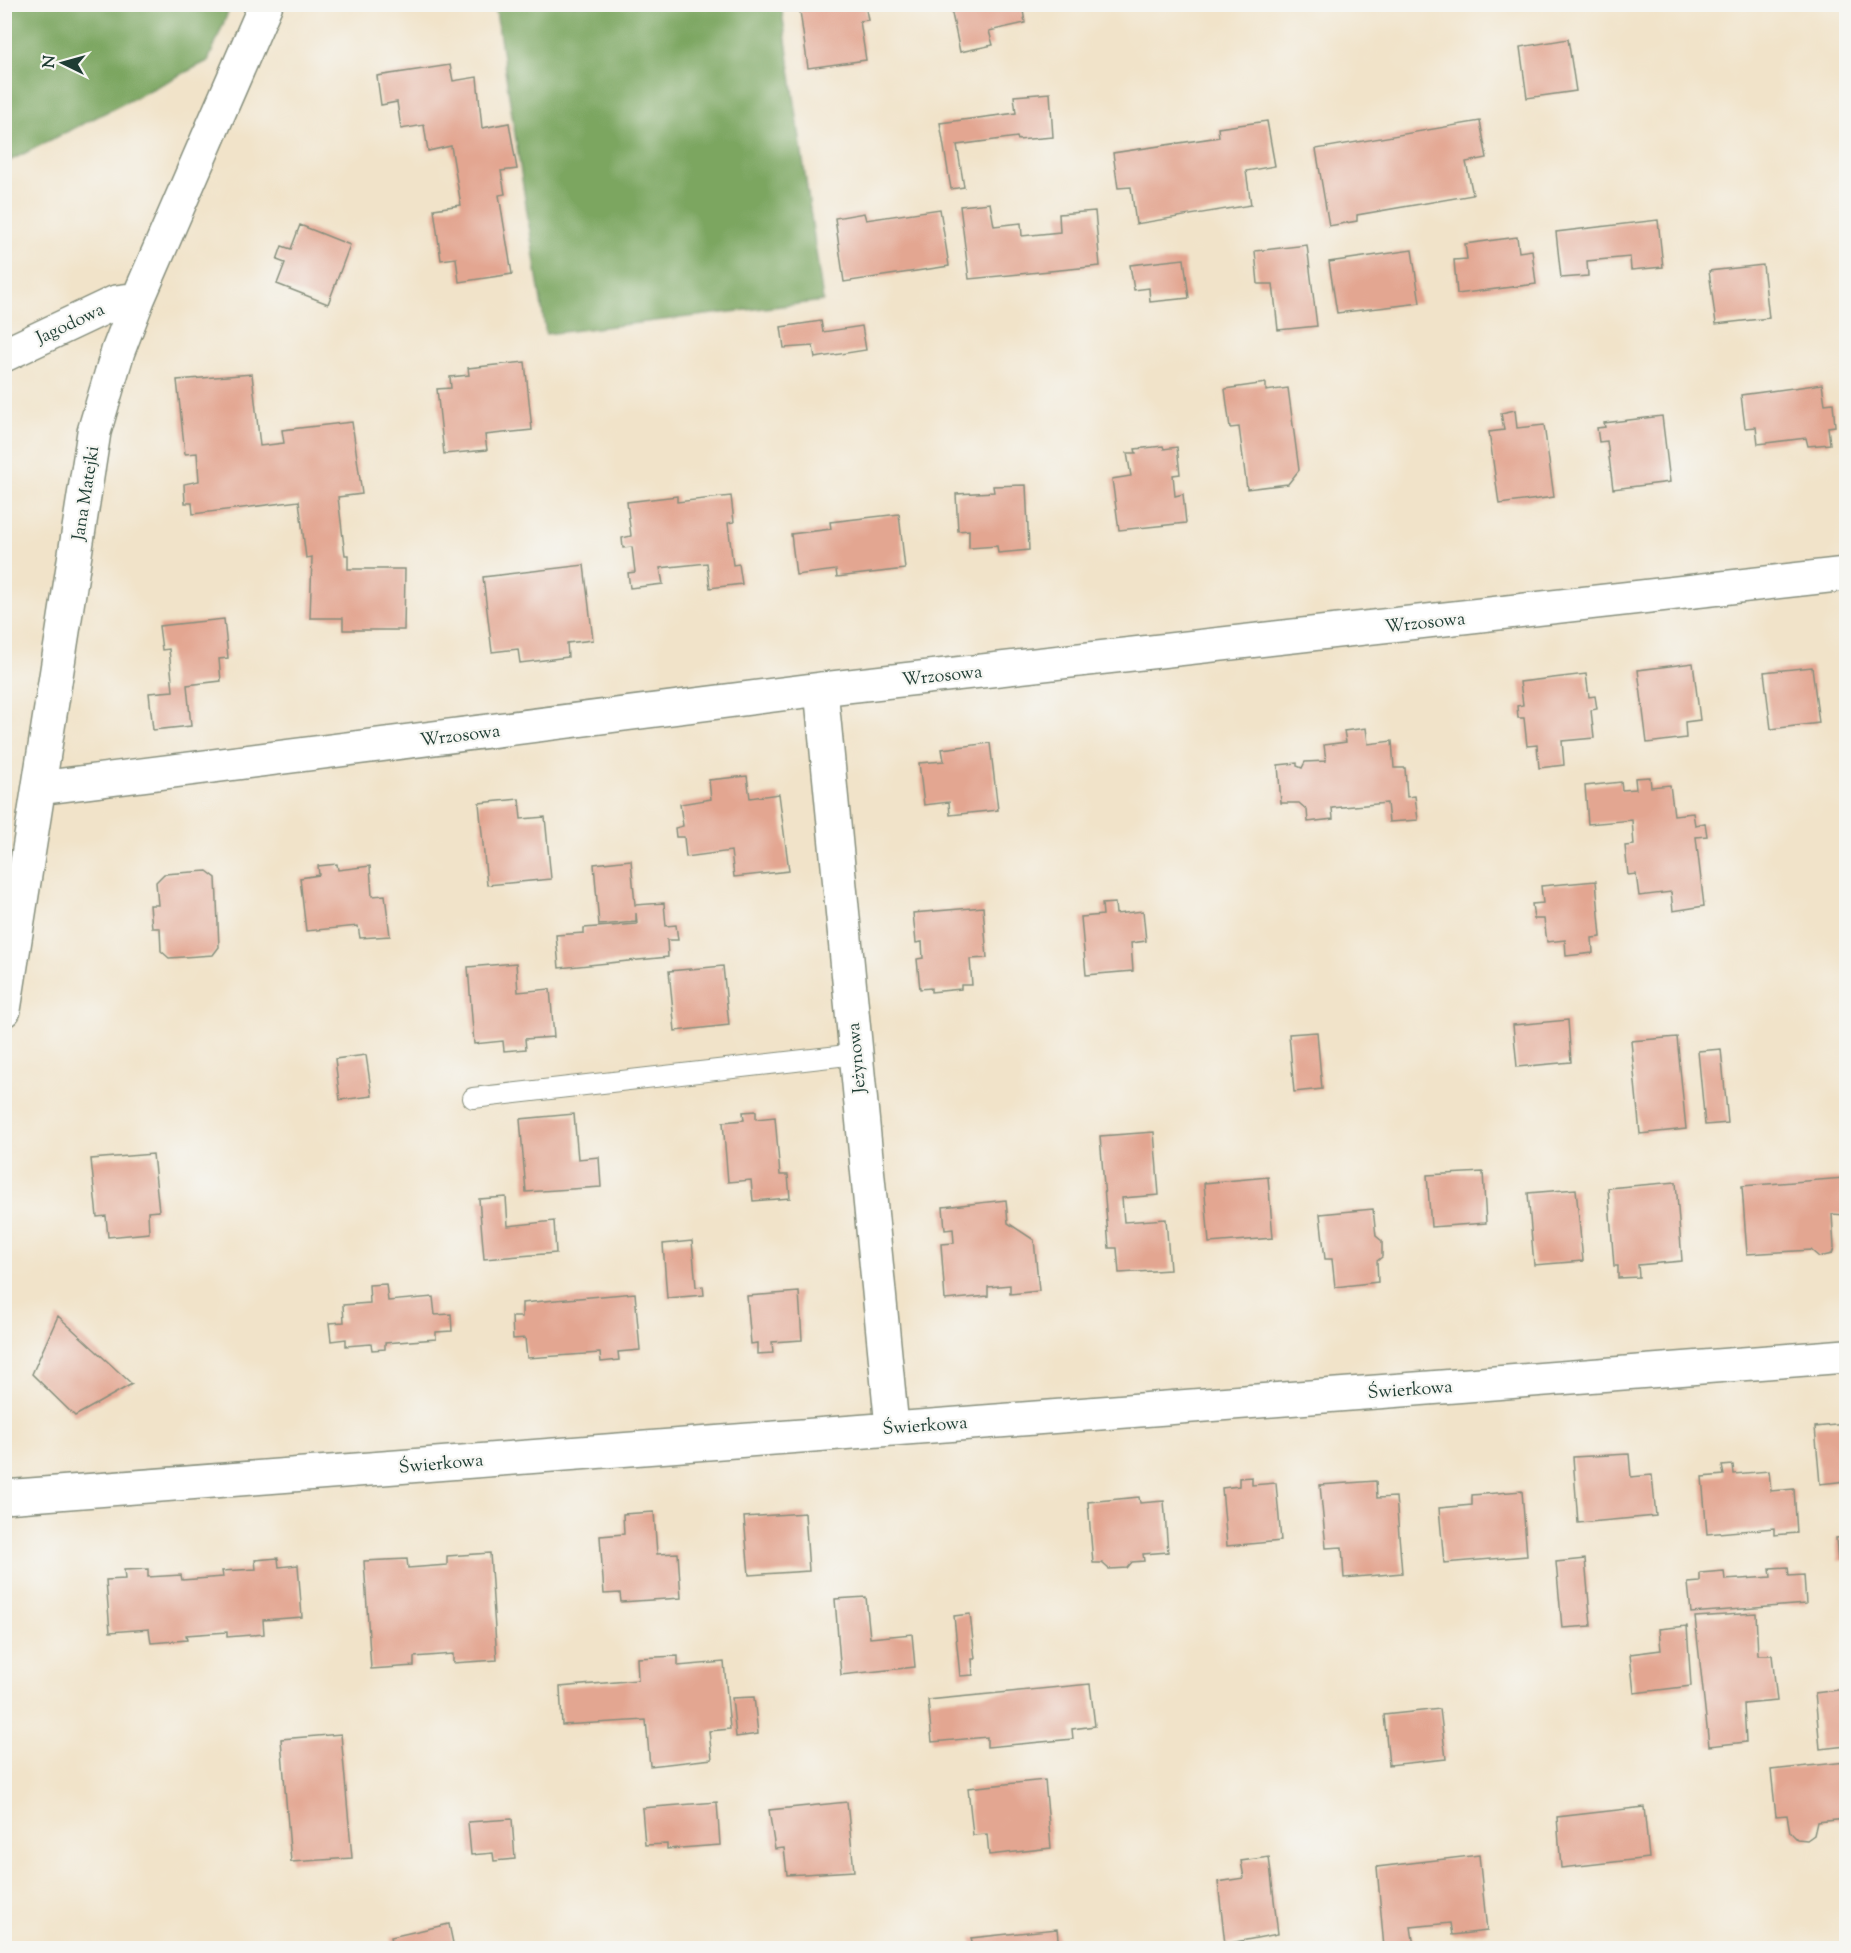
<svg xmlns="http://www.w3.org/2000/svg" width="1851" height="1953" viewBox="0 0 1851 1953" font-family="'Sorts Mill Goudy',serif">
  <rect width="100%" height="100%" fill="#f6f6f2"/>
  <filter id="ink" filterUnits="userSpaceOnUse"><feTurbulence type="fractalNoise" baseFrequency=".0167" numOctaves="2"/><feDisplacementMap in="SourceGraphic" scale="12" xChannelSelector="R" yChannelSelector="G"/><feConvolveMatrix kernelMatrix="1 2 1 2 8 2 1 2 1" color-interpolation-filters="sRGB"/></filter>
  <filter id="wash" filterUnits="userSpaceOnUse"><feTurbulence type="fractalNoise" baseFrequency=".008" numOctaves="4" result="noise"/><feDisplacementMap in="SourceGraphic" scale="24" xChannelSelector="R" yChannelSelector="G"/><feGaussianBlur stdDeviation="1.35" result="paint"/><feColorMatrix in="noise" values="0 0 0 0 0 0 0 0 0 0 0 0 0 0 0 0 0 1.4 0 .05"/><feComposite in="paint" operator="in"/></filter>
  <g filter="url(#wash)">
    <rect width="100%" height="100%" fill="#f1e3c9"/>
    <path fill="#7ba660" stroke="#4d724a" stroke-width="1.5" d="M 5,4 L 231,4 L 231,5 L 208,61 L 5,163 Z
      M 495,5 L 781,5 L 823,301 L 546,334 Z"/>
    <g id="blocks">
      <path fill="#e3a691" d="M 799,4 L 865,4 L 868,20 L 860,21 L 866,60 L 808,68 Z
        M 950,4 L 1022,4 L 1025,23 L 989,31 L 993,45 L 960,52 Z
        M 1568,39 L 1576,91 L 1527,98 L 1520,47 Z
        M 450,65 L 453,81 L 477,77 L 482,128 L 509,123 L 517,169 L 501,171 L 505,194 L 499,195 L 512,274 L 459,282 L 456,258 L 441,260 L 434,209 L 461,205 L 451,146 L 428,151 L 424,125 L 401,129 L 397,102 L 381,105 L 377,76 Z
        M 1050,93 L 1053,137 L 1018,140 L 1017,137 L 957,145 L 964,187 L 951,189 L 940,123 L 1016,113 L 1014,96 Z
        M 1267,121 L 1275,166 L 1246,171 L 1251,205 L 1136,224 L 1131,187 L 1118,188 L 1113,153 L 1219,137 L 1218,128 Z
        M 1480,121 L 1487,158 L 1466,162 L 1473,195 L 1357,215 L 1357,221 L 1329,226 L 1316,149 Z
        M 990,203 L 994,226 L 1021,223 L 1022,236 L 1060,232 L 1059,214 L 1095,211 L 1100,266 L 969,279 L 960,206 Z
        M 940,209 L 949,266 L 844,282 L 835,218 L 864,213 L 866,220 Z
        M 1658,220 L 1663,267 L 1631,270 L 1630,257 L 1587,261 L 1588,276 L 1561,278 L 1556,232 Z
        M 300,225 L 350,245 L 328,304 L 277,284 L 285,263 L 277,260 L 282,246 L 291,249 Z
        M 1517,237 L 1519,252 L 1532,250 L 1536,284 L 1457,294 L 1454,260 L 1467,259 L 1465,244 Z
        M 1307,245 L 1317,326 L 1278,330 L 1273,284 L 1258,284 L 1255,251 Z
        M 1412,250 L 1420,303 L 1337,313 L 1329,262 Z
        M 1184,259 L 1189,298 L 1150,302 L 1149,288 L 1134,290 L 1130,265 Z
        M 1763,265 L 1769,318 L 1716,324 L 1709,271 Z
        M 821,321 L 823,332 L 862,326 L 866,350 L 815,358 L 813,346 L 784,348 L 781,327 Z
        M 525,362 L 532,430 L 485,435 L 487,450 L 444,454 L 437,389 L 451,388 L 450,377 L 469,375 L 468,368 Z
        M 252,374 L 260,446 L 284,443 L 282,430 L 352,422 L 362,494 L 338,497 L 345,555 L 348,555 L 348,569 L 405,569 L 404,630 L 343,630 L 343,618 L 310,618 L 312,557 L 306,558 L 299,501 L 193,514 L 192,503 L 185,503 L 184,484 L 199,481 L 197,453 L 185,454 L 177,380 Z
        M 1266,383 L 1266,391 L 1288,388 L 1299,470 L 1288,484 L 1247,489 L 1239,427 L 1230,428 L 1225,389 Z
        M 1822,384 L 1825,404 L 1833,403 L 1835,426 L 1828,427 L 1830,444 L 1808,446 L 1806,438 L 1758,444 L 1756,427 L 1745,428 L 1741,395 Z
        M 1515,410 L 1517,428 L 1544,425 L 1554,497 L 1499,504 L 1489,432 L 1504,430 L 1501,413 Z
        M 1662,416 L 1670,482 L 1613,489 L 1607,441 L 1599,442 L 1597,428 L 1605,427 L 1604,423 Z
        M 1163,446 L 1164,449 L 1177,447 L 1180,474 L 1173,475 L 1175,496 L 1183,494 L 1186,523 L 1119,530 L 1112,479 L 1131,476 L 1127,453 L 1136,453 L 1135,449 Z
        M 1026,485 L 1029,550 L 998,553 L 997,546 L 969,548 L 969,530 L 958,531 L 956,494 L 994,492 L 993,486 Z
        M 677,496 L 677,502 L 731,496 L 734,522 L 728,523 L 733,565 L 739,564 L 742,584 L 710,588 L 707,563 L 660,568 L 663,584 L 630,588 L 628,573 L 635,572 L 632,547 L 623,548 L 622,538 L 631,536 L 627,502 Z
        M 899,514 L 905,569 L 837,577 L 836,570 L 796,575 L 791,534 L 831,529 L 830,522 Z
        M 584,565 L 593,640 L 567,643 L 568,657 L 520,663 L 518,649 L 492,652 L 483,577 Z
        M 224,619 L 228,658 L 219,659 L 221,681 L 187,685 L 191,726 L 153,730 L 149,693 L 173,691 L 169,649 L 162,650 L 159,626 Z
        M 1693,663 L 1700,720 L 1685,722 L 1686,738 L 1647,743 L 1638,670 Z
        M 1812,667 L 1819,723 L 1771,729 L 1764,672 Z
        M 1586,674 L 1589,697 L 1595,696 L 1597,709 L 1591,710 L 1594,738 L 1562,741 L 1564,765 L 1539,768 L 1537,745 L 1527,746 L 1524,718 L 1518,718 L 1517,706 L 1523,705 L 1520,682 Z
        M 1366,728 L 1368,744 L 1392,741 L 1394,768 L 1405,768 L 1407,797 L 1415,796 L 1418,820 L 1389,822 L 1387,803 L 1332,808 L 1333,819 L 1308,822 L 1307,810 L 1299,803 L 1281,803 L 1278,765 L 1297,763 L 1297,766 L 1302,768 L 1305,762 L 1326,761 L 1324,745 L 1346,742 L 1344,731 Z
        M 990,743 L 998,810 L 950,815 L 949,802 L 924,805 L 919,763 L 944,761 L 942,749 Z
        M 747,776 L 750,798 L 779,794 L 789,871 L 734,877 L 731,851 L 686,857 L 684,837 L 676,837 L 675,828 L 683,826 L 680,804 L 711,799 L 709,780 Z
        M 1650,777 L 1651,787 L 1670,785 L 1674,815 L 1693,813 L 1695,825 L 1705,823 L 1707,836 L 1696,837 L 1704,906 L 1673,911 L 1671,892 L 1639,896 L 1636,874 L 1628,875 L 1625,846 L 1634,845 L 1632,820 L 1588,824 L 1585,786 L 1621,782 L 1622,790 L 1636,789 L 1635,778 Z
        M 519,799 L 521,819 L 545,817 L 551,879 L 487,885 L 479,803 Z
        M 631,860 L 635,905 L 664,903 L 666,926 L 676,925 L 678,940 L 667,940 L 668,957 L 559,968 L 556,935 L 584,933 L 584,928 L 637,924 L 636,913 L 636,922 L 599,925 L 594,864 Z
        M 337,864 L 338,870 L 370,866 L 372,896 L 385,895 L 390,936 L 360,938 L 358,926 L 306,931 L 300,878 L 319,875 L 318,866 Z
        M 207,871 L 216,878 L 219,947 L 213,955 L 169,958 L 161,951 L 160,928 L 152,928 L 150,905 L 158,905 L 156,882 L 164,874 Z
        M 1596,881 L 1601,937 L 1592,938 L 1593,953 L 1566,956 L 1565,940 L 1547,942 L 1544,919 L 1534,919 L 1532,904 L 1543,903 L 1541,886 Z
        M 1115,903 L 1116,914 L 1143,911 L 1146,941 L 1131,943 L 1133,971 L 1086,975 L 1081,917 L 1103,915 L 1102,904 Z
        M 983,907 L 987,958 L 970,959 L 972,985 L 961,985 L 961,989 L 931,992 L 931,988 L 920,989 L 917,959 L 923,958 L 922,942 L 916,943 L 913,913 Z
        M 516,963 L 518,992 L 550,989 L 554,1037 L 525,1039 L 526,1049 L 504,1051 L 503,1041 L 474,1044 L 468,967 Z
        M 723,966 L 729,1025 L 675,1031 L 669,971 Z
        M 1568,1020 L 1571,1062 L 1517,1067 L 1513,1025 Z
        M 1317,1032 L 1322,1089 L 1294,1092 L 1289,1034 Z
        M 1677,1037 L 1686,1129 L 1640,1134 L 1631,1041 Z
        M 1721,1049 L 1728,1123 L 1705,1125 L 1698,1051 Z
        M 366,1055 L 372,1096 L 340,1100 L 335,1059 Z
        M 756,1111 L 756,1119 L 775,1117 L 780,1175 L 788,1175 L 790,1198 L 753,1201 L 751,1180 L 728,1182 L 723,1122 L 744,1120 L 743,1112 Z
        M 574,1114 L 578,1159 L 599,1157 L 601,1187 L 526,1192 L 520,1119 Z
        M 1154,1132 L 1159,1195 L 1122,1198 L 1124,1222 L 1166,1219 L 1170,1270 L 1119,1273 L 1117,1248 L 1109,1248 L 1100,1136 Z
        M 153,1154 L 159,1211 L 148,1212 L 149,1233 L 108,1237 L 106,1216 L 97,1217 L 91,1159 Z
        M 1483,1172 L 1486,1223 L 1431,1227 L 1427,1175 Z
        M 1268,1177 L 1273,1238 L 1209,1243 L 1204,1183 Z
        M 1844,1178 L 1846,1215 L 1832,1214 L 1834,1248 L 1832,1254 L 1819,1257 L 1811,1250 L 1747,1254 L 1742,1186 Z
        M 1676,1182 L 1682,1261 L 1638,1265 L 1639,1277 L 1618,1278 L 1618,1266 L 1614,1266 L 1608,1188 Z
        M 1576,1189 L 1583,1261 L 1534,1265 L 1528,1193 Z
        M 506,1197 L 508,1226 L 554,1221 L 556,1253 L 484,1259 L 479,1199 Z
        M 1006,1200 L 1008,1223 L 1034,1240 L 1039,1291 L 1010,1294 L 1010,1285 L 988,1287 L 988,1296 L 945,1300 L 941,1244 L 954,1243 L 953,1229 L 945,1230 L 943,1207 Z
        M 1373,1209 L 1376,1236 L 1382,1241 L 1382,1257 L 1377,1261 L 1378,1282 L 1335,1287 L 1332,1259 L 1325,1259 L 1320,1214 Z
        M 692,1241 L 696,1287 L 703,1286 L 704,1295 L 667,1298 L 663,1244 Z
        M 386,1284 L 388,1301 L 433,1297 L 435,1315 L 451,1314 L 452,1331 L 436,1332 L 436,1339 L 385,1343 L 385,1349 L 372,1350 L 371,1344 L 346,1346 L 346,1339 L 331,1341 L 329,1323 L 344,1322 L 343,1305 L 370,1303 L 369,1285 Z
        M 799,1292 L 802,1340 L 772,1342 L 773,1353 L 757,1354 L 757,1343 L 751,1344 L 747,1296 Z
        M 635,1293 L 640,1350 L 618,1352 L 619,1360 L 601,1362 L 600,1353 L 527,1358 L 525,1338 L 513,1339 L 512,1317 L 522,1317 L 522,1303 Z
        M 58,1316 L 132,1384 L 75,1416 L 32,1374 Z
        M 1846,1424 L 1846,1481 L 1820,1484 L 1815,1427 Z
        M 1629,1454 L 1631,1477 L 1652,1475 L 1656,1516 L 1578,1523 L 1573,1457 Z
        M 1733,1465 L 1734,1474 L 1769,1471 L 1771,1491 L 1794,1489 L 1797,1533 L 1774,1535 L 1774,1528 L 1707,1534 L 1702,1477 L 1724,1475 L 1722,1466 Z
        M 1252,1477 L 1252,1485 L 1276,1483 L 1281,1541 L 1227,1546 L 1222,1488 L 1239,1486 L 1239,1478 Z
        M 1376,1481 L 1377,1498 L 1396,1497 L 1402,1573 L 1344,1578 L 1342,1547 L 1326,1548 L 1320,1485 Z
        M 1522,1491 L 1527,1556 L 1444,1563 L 1439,1508 L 1472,1505 L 1472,1495 Z
        M 1139,1497 L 1140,1503 L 1164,1501 L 1168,1552 L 1143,1554 L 1144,1561 L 1132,1562 L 1127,1568 L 1109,1569 L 1102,1563 L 1093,1563 L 1088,1502 Z
        M 654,1512 L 657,1554 L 678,1553 L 681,1598 L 621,1602 L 620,1593 L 604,1594 L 600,1536 L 624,1534 L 623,1514 Z
        M 805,1513 L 809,1571 L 749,1575 L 744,1517 Z
        M 1846,1537 L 1846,1560 L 1838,1561 L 1836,1538 Z
        M 490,1553 L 497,1660 L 453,1663 L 453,1654 L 414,1657 L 414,1666 L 371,1669 L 364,1561 L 407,1559 L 408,1568 L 447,1565 L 447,1556 Z
        M 278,1558 L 279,1567 L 298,1565 L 302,1617 L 263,1620 L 264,1634 L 227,1637 L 227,1632 L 186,1635 L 187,1640 L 151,1643 L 149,1629 L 110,1632 L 106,1580 L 125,1579 L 124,1570 L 148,1569 L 148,1577 L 181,1575 L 182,1580 L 223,1577 L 222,1571 L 256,1569 L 255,1560 Z
        M 1585,1559 L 1591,1626 L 1562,1628 L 1556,1562 Z
        M 1788,1567 L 1789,1576 L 1804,1575 L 1806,1604 L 1691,1613 L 1688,1583 L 1700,1582 L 1700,1573 L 1724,1571 L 1725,1580 L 1771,1577 L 1770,1568 Z
        M 866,1597 L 870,1638 L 912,1634 L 915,1667 L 841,1675 L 835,1599 Z
        M 1756,1613 L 1758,1655 L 1772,1655 L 1777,1701 L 1744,1704 L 1746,1742 L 1709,1746 L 1695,1617 Z
        M 970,1614 L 975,1659 L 972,1659 L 973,1675 L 960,1676 L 954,1616 Z
        M 1687,1626 L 1691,1686 L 1634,1693 L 1630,1654 L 1661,1650 L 1659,1629 Z
        M 678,1656 L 678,1666 L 724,1662 L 730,1729 L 709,1731 L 712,1759 L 650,1766 L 646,1720 L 562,1725 L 560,1687 L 638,1680 L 637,1658 Z
        M 1090,1684 L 1095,1726 L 1072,1729 L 1073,1739 L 987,1747 L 987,1737 L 932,1742 L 928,1700 Z
        M 1846,1689 L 1846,1746 L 1820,1749 L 1815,1693 Z
        M 754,1697 L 758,1734 L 736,1737 L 732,1698 Z
        M 1440,1709 L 1446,1759 L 1389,1765 L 1384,1715 Z
        M 341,1734 L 352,1858 L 291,1862 L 281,1739 Z
        M 1846,1762 L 1846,1819 L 1817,1822 L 1814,1835 L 1807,1840 L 1797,1839 L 1790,1832 L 1787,1815 L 1776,1816 L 1771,1770 Z
        M 1045,1780 L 1051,1848 L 989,1855 L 987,1834 L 973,1835 L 968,1788 Z
        M 717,1802 L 720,1845 L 667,1849 L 667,1844 L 645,1845 L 642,1808 Z
        M 847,1802 L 854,1871 L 787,1875 L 784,1848 L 775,1849 L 769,1810 Z
        M 1644,1807 L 1649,1858 L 1561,1868 L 1557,1817 Z
        M 512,1819 L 515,1859 L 494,1861 L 493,1853 L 471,1855 L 468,1822 Z
        M 1479,1855 L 1487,1931 L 1452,1935 L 1450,1923 L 1411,1927 L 1414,1946 L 1384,1948 L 1377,1867 Z
        M 1269,1857 L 1278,1934 L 1225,1944 L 1218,1882 L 1244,1878 L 1241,1861 Z
        M 449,1924 L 454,1948 L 393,1948 L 391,1937 Z
        M 1057,1929 L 1059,1948 L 973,1948 L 971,1938 Z"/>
    </g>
  </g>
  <g filter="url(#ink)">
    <use href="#blocks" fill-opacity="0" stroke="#88907e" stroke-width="1.5"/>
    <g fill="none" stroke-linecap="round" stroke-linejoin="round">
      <g stroke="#88907e" stroke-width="22">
        <path id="lane" d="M 473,1098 L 856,1054"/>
      </g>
      <g stroke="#88907e" stroke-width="36">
        <path id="street" d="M 4,355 L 116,302 L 138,299
          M 821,689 L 892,1427
          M 39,788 L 821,689 L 1846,574
          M 4,1010 L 94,432 L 118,351 L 138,299 L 266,4
          M 4,1497 L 1846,1356"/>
      </g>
      <use href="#lane" stroke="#fff" stroke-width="20"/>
      <use href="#street" stroke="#fff" stroke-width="33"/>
    </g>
  </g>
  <g text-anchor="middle" stroke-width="4.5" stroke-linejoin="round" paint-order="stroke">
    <g font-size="18" fill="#1f3d34" stroke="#f6f6f2">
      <text transform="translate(70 323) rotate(-25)" y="6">Jagodowa</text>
      <text transform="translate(85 493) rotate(-81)" y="6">Jana Matejki</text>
      <text transform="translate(1425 622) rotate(-6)" y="6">Wrzosowa</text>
      <text transform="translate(942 675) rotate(-6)" y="6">Wrzosowa</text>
      <text transform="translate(460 735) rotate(-7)" y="6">Wrzosowa</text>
      <text transform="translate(856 1058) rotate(-95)" y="6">Jeżynowa</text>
      <text transform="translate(1410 1389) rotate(-4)" y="6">Świerkowa</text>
      <text transform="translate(925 1425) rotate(-4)" y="6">Świerkowa</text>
      <text transform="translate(441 1463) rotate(-5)" y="6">Świerkowa</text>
    </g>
  </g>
  <rect width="1851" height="1953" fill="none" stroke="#f6f6f2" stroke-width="24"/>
  <g transform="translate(63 63) rotate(275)" stroke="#f6f6f2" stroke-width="4.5" paint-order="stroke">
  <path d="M0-4.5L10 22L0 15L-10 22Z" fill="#1f3d34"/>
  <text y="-9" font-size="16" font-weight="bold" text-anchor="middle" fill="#1f3d34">N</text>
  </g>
</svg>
